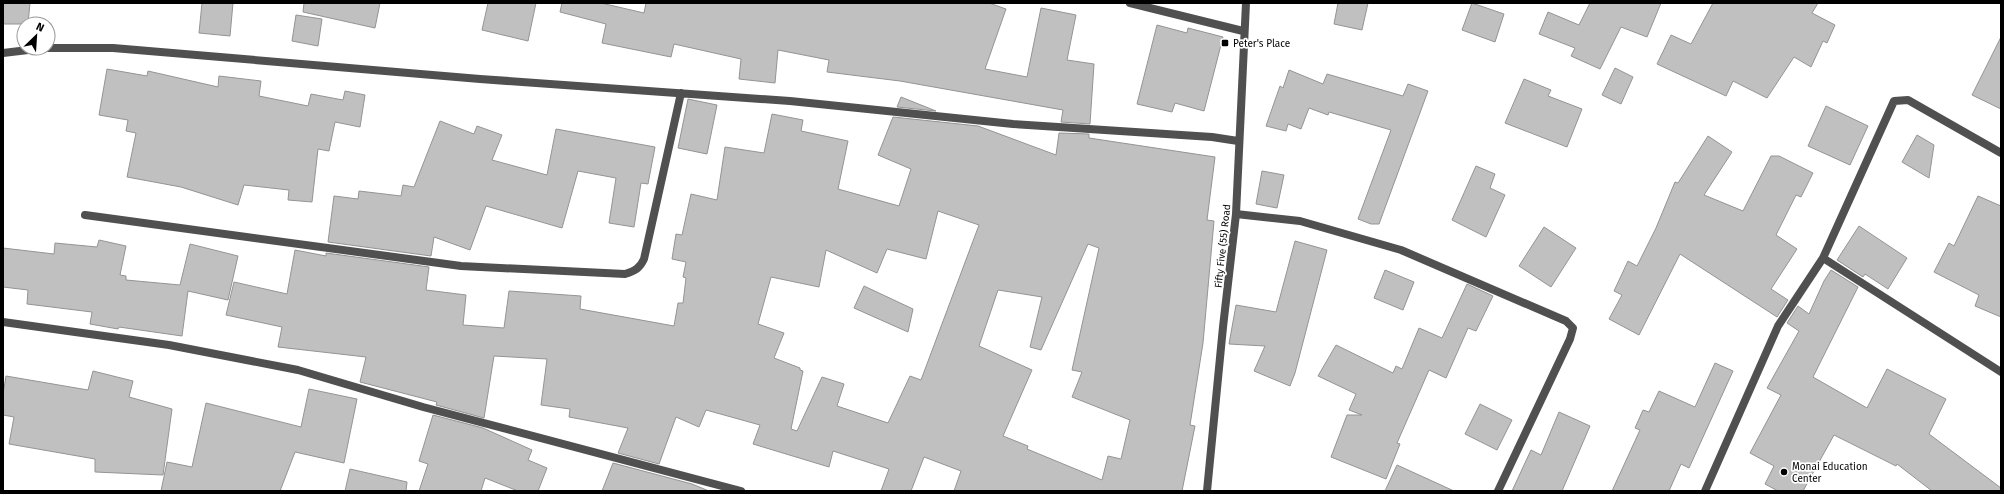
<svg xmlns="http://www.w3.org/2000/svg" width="2004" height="494" viewBox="0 0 2004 494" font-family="'Fira Sans',sans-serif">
  <rect width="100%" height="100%" fill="#fff"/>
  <path fill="#c0c0c0" stroke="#949494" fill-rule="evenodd" d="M 3,3 L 30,3 L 28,24 L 3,24 Z
    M 202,3 L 233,3 L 230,36 L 199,33 Z
    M 304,3 L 380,3 L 375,28 L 303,12 Z
    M 488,3 L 536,3 L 528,41 L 482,30 Z
    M 562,3 L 601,3 L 644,13 L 646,3 L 989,3 L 1006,9 L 985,69 L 1027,77 L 1041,8 L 1076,15 L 1067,60 L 1094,64 L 1090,124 L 1061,122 L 1063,110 L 900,81 L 827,72 L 829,60 L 778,50 L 775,83 L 739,79 L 741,59 L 674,44 L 671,57 L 602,43 L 606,24 L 560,12 Z
    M 1338,3 L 1368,3 L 1362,30 L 1334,24 Z
    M 1472,3 L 1504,14 L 1495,42 L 1462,30 Z
    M 1590,3 L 1661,3 L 1647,37 L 1621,27 L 1600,69 L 1571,56 L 1575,48 L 1539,34 L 1548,12 L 1579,25 Z
    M 1713,3 L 1818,3 L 1812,13 L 1835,25 L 1827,43 L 1823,41 L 1811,67 L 1794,57 L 1767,98 L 1733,81 L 1726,96 L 1657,64 L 1671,35 L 1691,44 Z
    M 296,15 L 322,19 L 318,46 L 292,41 Z
    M 1157,25 L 1187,33 L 1188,28 L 1223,37 L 1204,111 L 1175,103 L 1172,112 L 1137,104 Z
    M 2001,37 L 2001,109 L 1972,95 Z
    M 1615,68 L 1633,77 L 1621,104 L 1602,95 Z
    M 107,69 L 147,76 L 148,71 L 218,87 L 219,76 L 261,81 L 259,96 L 308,106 L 311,94 L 343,100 L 345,91 L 365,95 L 360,127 L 335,122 L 329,151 L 318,149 L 312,202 L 288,200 L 289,190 L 244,185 L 238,205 L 181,187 L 127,177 L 136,133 L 126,131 L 128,120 L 99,115 Z
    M 1289,70 L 1323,84 L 1327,74 L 1403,96 L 1408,84 L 1428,91 L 1379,224 L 1371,224 L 1358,219 L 1391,130 L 1329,112 L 1328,115 L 1309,108 L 1301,129 L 1288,124 L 1286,131 L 1266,126 L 1280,86 L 1283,88 Z
    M 1524,79 L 1551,90 L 1548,96 L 1582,109 L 1567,147 L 1505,123 Z
    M 901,97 L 936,111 L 897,107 Z
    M 688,99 L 717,105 L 707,154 L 678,148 Z
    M 1826,106 L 1868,126 L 1850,165 L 1808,146 Z
    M 772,114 L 803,120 L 801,131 L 848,141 L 838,189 L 899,206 L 911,169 L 878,155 L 893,117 L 978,126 L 1056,155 L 1059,133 L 1089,134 L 1089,138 L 1215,157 L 1207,220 L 1214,221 L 1203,343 L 1190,425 L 1195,426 L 1182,491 L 954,491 L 961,471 L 924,457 L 911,491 L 881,491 L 889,469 L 833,451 L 829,467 L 753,444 L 760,425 L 706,410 L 699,427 L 676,417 L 659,464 L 618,453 L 628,428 L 569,417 L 570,409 L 541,405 L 547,359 L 494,356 L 484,418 L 436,405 L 437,402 L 360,382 L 366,357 L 278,347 L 282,327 L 226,315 L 234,282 L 287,294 L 295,250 L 326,256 L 326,253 L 429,267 L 426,290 L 466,295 L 463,325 L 504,328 L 509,291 L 581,296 L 580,309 L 674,326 L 678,303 L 683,303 L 686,278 L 683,277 L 686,262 L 672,259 L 676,234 L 682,235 L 691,194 L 717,200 L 725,147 L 764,153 ZM 938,211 L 979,225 L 921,380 L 910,376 L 888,423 L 837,406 L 844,384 L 822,377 L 797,431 L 791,429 L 803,371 L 800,370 L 800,368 L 774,358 L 784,333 L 758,324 L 771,277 L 819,287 L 826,250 L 877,273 L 887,249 L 926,259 ZM 1088,244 L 1099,248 L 1072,370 L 1082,372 L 1072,397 L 1130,420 L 1121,459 L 1108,456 L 1102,480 L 1027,449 L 1028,446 L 1003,436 L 1032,370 L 979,346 L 998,290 L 1042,297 L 1030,347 L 1041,350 Z
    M 440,121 L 474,134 L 477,126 L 502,135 L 492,160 L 547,175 L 556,129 L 655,147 L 648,184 L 641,183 L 634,227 L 609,223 L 616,178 L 578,171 L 562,228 L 486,206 L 470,250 L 434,237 L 431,256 L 328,242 L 334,196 L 358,199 L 359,191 L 401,196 L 403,185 L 414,187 Z
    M 1917,135 L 1934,145 L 1929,178 L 1902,162 Z
    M 1708,136 L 1732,152 L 1704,195 L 1743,211 L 1771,156 L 1779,156 L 1813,173 L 1801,197 L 1796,195 L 1776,235 L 1797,249 L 1771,289 L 1788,300 L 1777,317 L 1680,254 L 1639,335 L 1609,319 L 1622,295 L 1614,291 L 1628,261 L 1637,266 L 1656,228 L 1675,182 L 1678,183 Z
    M 1476,166 L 1495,174 L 1490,188 L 1505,195 L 1486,237 L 1452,220 Z
    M 1262,171 L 1284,175 L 1277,208 L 1256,204 Z
    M 1978,196 L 2001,206 L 2001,317 L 1975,306 L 1979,295 L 1934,272 L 1949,243 L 1954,246 Z
    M 1859,226 L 1907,258 L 1888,289 L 1865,274 L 1863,277 L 1837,260 Z
    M 1544,227 L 1576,248 L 1551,287 L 1519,266 Z
    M 99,240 L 126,246 L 120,275 L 126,276 L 126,280 L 180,285 L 190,244 L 238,256 L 228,300 L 188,291 L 182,336 L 119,327 L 118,329 L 90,324 L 92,312 L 27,304 L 28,290 L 3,287 L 3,248 L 54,254 L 55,243 L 97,247 Z
    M 1295,241 L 1327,250 L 1295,373 L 1290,386 L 1254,371 L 1265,346 L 1229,344 L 1236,305 L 1276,312 Z
    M 1385,270 L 1414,282 L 1403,310 L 1374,298 Z
    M 1831,270 L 1858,287 L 1813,377 L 1867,408 L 1887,369 L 1946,399 L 1929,434 L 2001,488 L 2001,491 L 1932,491 L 1897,464 L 1896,466 L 1834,435 L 1803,491 L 1778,491 L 1765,484 L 1774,466 L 1750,453 L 1781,395 L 1767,388 L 1799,331 L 1787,323 L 1798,306 L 1809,314 L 1824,281 Z
    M 1467,284 L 1493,296 L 1476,331 L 1468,328 L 1446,378 L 1429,370 L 1397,443 L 1400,444 L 1386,479 L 1331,457 L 1347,415 L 1362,415 L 1349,410 L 1356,394 L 1318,376 L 1336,345 L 1393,373 L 1396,366 L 1402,369 L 1419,328 L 1442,338 Z
    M 864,286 L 913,309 L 908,332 L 854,308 Z
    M 1715,363 L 1733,371 L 1689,468 L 1681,464 L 1669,491 L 1612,491 L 1640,430 L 1635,428 L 1643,410 L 1649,412 L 1659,391 L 1695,407 Z
    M 93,371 L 133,381 L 129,397 L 172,409 L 163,475 L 95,472 L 95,459 L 9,444 L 14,417 L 3,415 L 3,394 L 6,376 L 88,390 Z
    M 309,389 L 357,399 L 344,463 L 295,452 L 280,491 L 161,491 L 167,462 L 192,467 L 206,403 L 301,427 Z
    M 1480,404 L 1512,420 L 1497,450 L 1465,434 Z
    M 1559,412 L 1590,426 L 1562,491 L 1512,491 L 1531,450 L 1541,455 Z
    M 433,415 L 483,428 L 532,450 L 528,460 L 547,468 L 538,491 L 518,491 L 485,478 L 481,491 L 419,491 L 428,464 L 419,461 Z
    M 613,463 L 692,484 L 709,491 L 602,491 Z
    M 1397,465 L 1454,491 L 1385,491 Z
    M 350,469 L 407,482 L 406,491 L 345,491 Z"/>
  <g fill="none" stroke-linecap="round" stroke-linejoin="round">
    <path stroke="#505050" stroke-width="8" d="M 1130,3 L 1243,31
      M 48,48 L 113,48 L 480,79 L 790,101 L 1013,124 L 1212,137 L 1238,141
      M 3,53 L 45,48
      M 1236,214 L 1300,221 L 1401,250 L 1566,321 L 1573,328 L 1570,339 L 1498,491
      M 85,215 L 461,266 L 625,274 C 635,271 640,268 644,259 L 681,93
      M 1823,258 L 2001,372
      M 3,322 L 169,345 L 298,370 L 423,407 L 741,491
      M 1207,491 L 1223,327 L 1236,214 L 1246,3
      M 1705,491 L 1778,326 L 1823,258 L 1894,101 L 1908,100 L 2001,153"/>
  </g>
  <g fill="#000" stroke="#fff" stroke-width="1.5">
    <rect x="1221" y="39" width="8" height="8" rx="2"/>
    <circle cx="1784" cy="472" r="4"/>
  </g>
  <g text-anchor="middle" stroke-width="3.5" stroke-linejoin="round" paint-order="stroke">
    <g font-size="10" fill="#000" stroke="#fff" text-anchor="start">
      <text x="1233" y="47">Peter's Place</text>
      <text x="1792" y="470">Monai Education<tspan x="1792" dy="12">Center</tspan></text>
    </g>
    <g font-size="10" fill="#000" stroke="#fff">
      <text transform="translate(1222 246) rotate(-84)" y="4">Fifty Five (55) Road</text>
    </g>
  </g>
  <rect width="2004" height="494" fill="none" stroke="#000000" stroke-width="8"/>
  <g transform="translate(36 36) rotate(25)"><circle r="19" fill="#ffffff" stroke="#999999"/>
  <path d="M0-3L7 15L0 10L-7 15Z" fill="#000000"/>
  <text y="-6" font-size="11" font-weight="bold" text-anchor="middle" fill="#000000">N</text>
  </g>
</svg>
